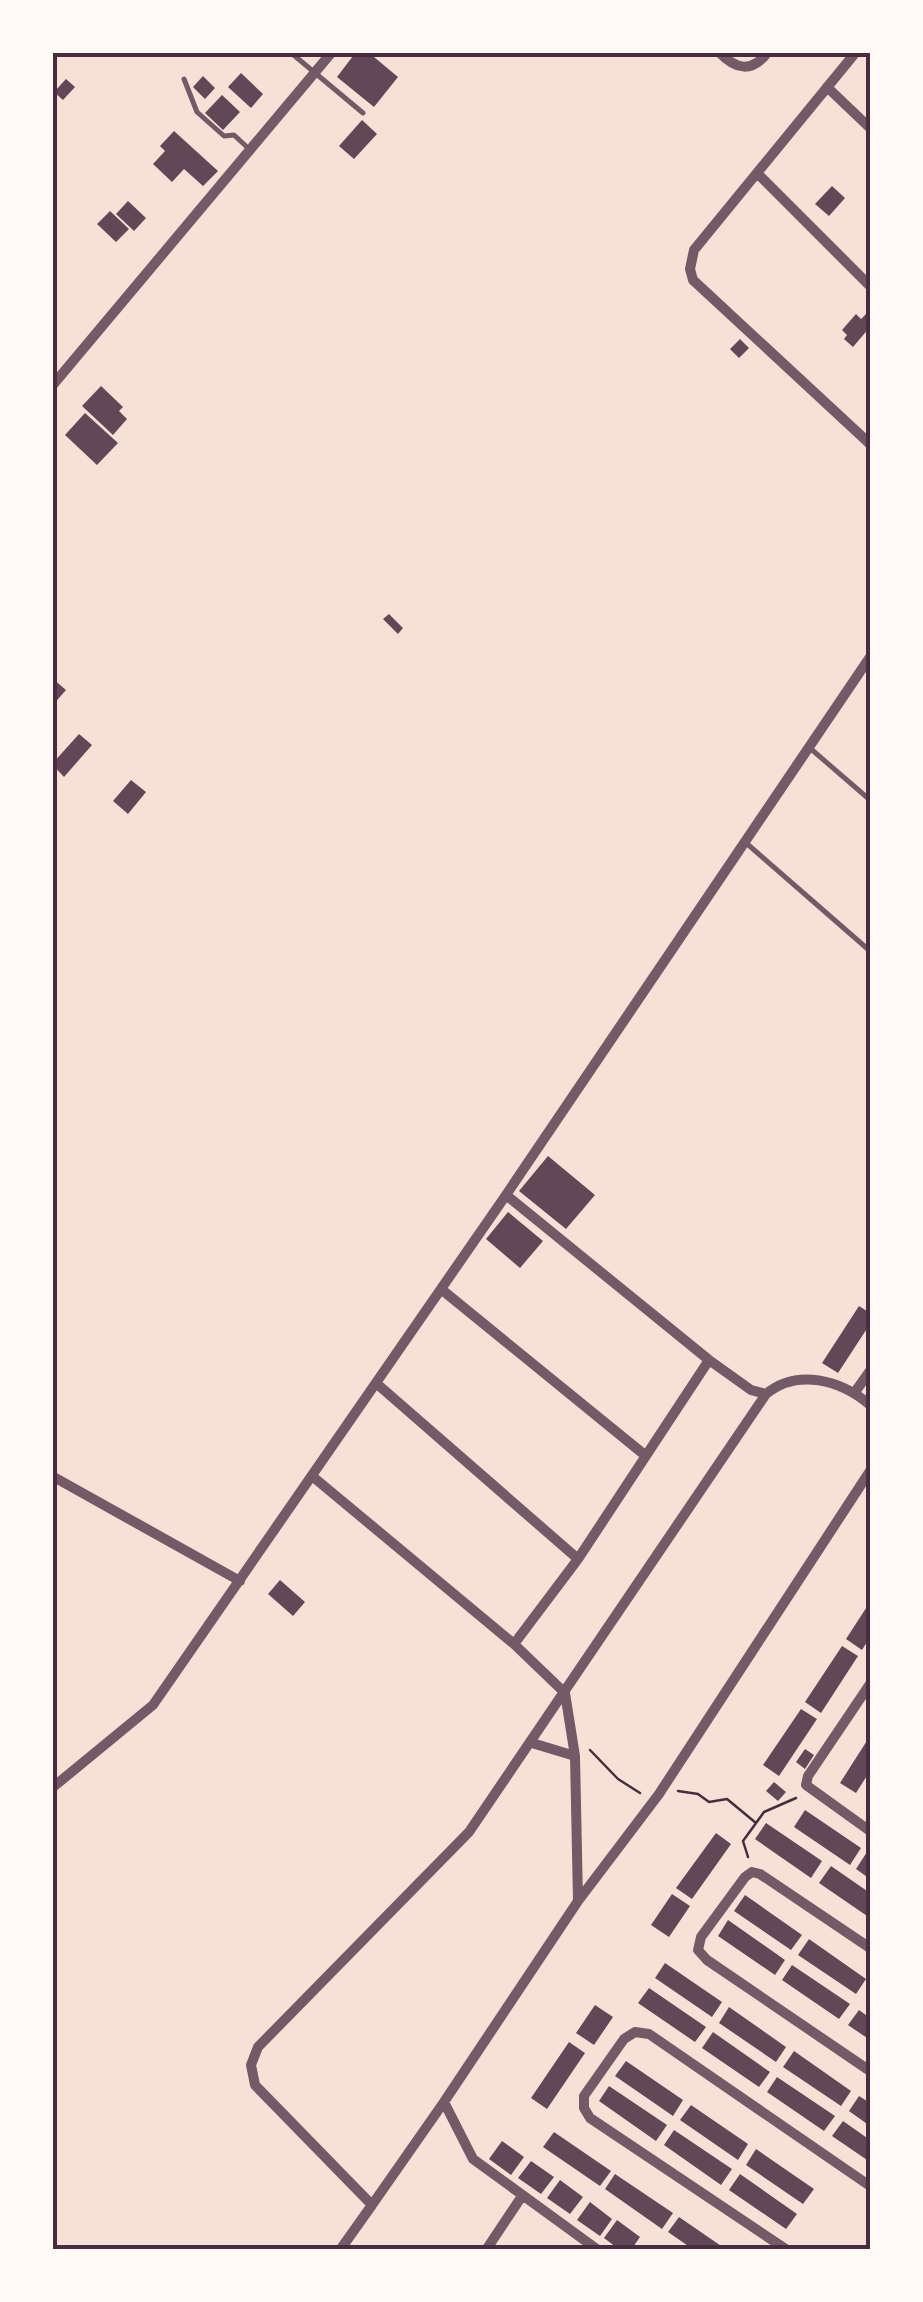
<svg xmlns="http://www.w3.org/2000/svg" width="923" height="2302" viewBox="0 0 923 2302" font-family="Manrope,sans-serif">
  <rect width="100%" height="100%" fill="#f7e1d7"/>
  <path fill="#644757" d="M 356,52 L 368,52 L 398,77 L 374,107 L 337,77 Z
    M 241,73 L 263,94 L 251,108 L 228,87 Z
    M 203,76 L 215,88 L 205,99 L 193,87 Z
    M 66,79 L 75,87 L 63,100 L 54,92 Z
    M 222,95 L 240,112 L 223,130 L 205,113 Z
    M 362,120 L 377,134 L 354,159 L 339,146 Z
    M 174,131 L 218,171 L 203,186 L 184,169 L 172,182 L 153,164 L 165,151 L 160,146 Z
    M 832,186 L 845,198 L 829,216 L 815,204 Z
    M 128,201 L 146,218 L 134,231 L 116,214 Z
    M 110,211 L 129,229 L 116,242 L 97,224 Z
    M 856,314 L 861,319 L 866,314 L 870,319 L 870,327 L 853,347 L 844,339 L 847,335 L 842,330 Z
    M 740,339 L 749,348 L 739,358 L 730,349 Z
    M 101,386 L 123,407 L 119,411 L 127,419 L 113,435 L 82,406 Z
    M 85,413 L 118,443 L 97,465 L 65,435 Z
    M 389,614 L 403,628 L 398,634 L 383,619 Z
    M 52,678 L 66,690 L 52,706 Z
    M 79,734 L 92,745 L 64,777 L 52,764 Z
    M 131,780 L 146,792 L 128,814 L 113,801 Z
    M 548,1156 L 595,1195 L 566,1229 L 519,1191 Z
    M 508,1212 L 543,1241 L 520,1268 L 486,1239 Z
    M 859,1306 L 870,1313 L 870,1324 L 838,1373 L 822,1363 Z
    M 280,1580 L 305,1602 L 293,1616 L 268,1594 Z
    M 870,1602 L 870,1637 L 862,1650 L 846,1639 Z
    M 842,1646 L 858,1656 L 821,1713 L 805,1702 Z
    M 801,1709 L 817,1719 L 779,1776 L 763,1765 Z
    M 870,1736 L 870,1771 L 856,1793 L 840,1783 Z
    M 805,1749 L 814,1755 L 805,1769 L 796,1762 Z
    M 774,1782 L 786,1792 L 778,1801 L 766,1791 Z
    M 805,1810 L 861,1848 L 850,1865 L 794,1827 Z
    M 766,1823 L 822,1861 L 811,1878 L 755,1839 Z
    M 716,1833 L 731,1844 L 692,1899 L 676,1888 Z
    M 867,1852 L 870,1854 L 870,1879 L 856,1869 Z
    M 831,1866 L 870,1893 L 870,1918 L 819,1883 Z
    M 672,1894 L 690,1906 L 669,1937 L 651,1925 Z
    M 745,1895 L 802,1935 L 791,1950 L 734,1911 Z
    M 728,1920 L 785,1960 L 775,1975 L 718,1936 Z
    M 809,1939 L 866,1979 L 856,1994 L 798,1955 Z
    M 665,1963 L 722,2002 L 712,2017 L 655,1978 Z
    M 792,1965 L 850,2004 L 839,2019 L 782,1980 Z
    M 649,1988 L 706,2027 L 695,2042 L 638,2003 Z
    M 595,2005 L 613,2017 L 594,2045 L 576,2033 Z
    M 729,2007 L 786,2047 L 776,2062 L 719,2023 Z
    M 859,2010 L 870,2018 L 870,2040 L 848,2025 Z
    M 713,2032 L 770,2072 L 759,2087 L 702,2048 Z
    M 569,2042 L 585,2053 L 547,2109 L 531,2098 Z
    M 794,2051 L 851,2091 L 841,2106 L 783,2067 Z
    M 626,2061 L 683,2100 L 673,2116 L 615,2076 Z
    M 777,2077 L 835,2116 L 824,2131 L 767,2092 Z
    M 609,2086 L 667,2125 L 656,2141 L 599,2101 Z
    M 859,2096 L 870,2103 L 870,2126 L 849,2111 Z
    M 691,2105 L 748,2144 L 738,2160 L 680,2120 Z
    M 843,2121 L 870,2140 L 870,2162 L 832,2136 Z
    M 674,2130 L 732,2169 L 721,2185 L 664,2145 Z
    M 554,2132 L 611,2171 L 600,2186 L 543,2147 Z
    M 502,2141 L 524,2157 L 511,2175 L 489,2159 Z
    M 756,2149 L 814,2189 L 803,2204 L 746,2165 Z
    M 531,2161 L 554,2177 L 541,2194 L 518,2178 Z
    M 615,2174 L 673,2213 L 662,2229 L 605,2189 Z
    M 740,2174 L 797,2214 L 786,2229 L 729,2190 Z
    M 560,2180 L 583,2197 L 570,2214 L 547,2198 Z
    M 590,2202 L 612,2219 L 600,2236 L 577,2220 Z
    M 679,2217 L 727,2250 L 694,2250 L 668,2232 Z
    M 617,2220 L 640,2237 L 631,2250 L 620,2250 L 604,2238 Z"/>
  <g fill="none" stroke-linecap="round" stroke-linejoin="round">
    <path stroke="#4a2c40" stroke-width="2.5" d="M 590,1750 L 618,1779 L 640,1793
      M 678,1791 L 698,1794 L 709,1802 L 727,1799 L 756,1823
      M 748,1857 L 743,1841 L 764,1812 L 796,1798"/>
    <path stroke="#755966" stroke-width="5" d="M 290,52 L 363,113
      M 184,79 L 197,112 L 224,136 L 234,135 L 248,148
      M 811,749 L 870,800
      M 745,842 L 870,951"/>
    <path stroke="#755966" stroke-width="10" d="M 719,52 C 736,70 752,73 768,52
      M 856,52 L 694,250 L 690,269 L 693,280 L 870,444
      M 827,87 L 870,128
      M 757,173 L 870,286
      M 52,386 L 332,52
      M 441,1289 L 646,1456
      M 709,1360 L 751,1390 L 766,1394 C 797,1368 841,1380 870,1405
      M 376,1383 L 578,1559
      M 855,1392 L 870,1371
      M 52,1476 L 240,1581
      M 312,1476 L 514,1644 L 578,1559 L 709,1360 L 506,1195
      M 514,1644 L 565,1693 L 575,1756 L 578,1900
      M 870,1684 L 808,1776 L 806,1785 L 870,1831
      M 532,1743 L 575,1756
      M 52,1788 L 153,1705 L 506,1195 L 870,657
      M 870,1948 L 760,1874 L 752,1872 L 745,1877 L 701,1937 L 698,1950 L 707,1960 L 870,2071
      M 444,2102 L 372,2205 L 255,2085 L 251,2065 L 258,2047 L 469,1832 L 766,1394
      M 340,2250 L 372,2205
      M 486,2250 L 522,2196
      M 598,2250 L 473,2159 L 444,2102 L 578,1901 L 659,1794 L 870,1471
      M 787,2250 L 590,2118 L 584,2108 L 584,2096 L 624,2039 L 635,2032 L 649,2034 L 870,2186"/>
  </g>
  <rect width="923" height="2302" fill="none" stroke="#fffaf5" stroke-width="110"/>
  <rect x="55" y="55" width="813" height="2192" fill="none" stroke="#4a2c40" stroke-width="4"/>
</svg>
